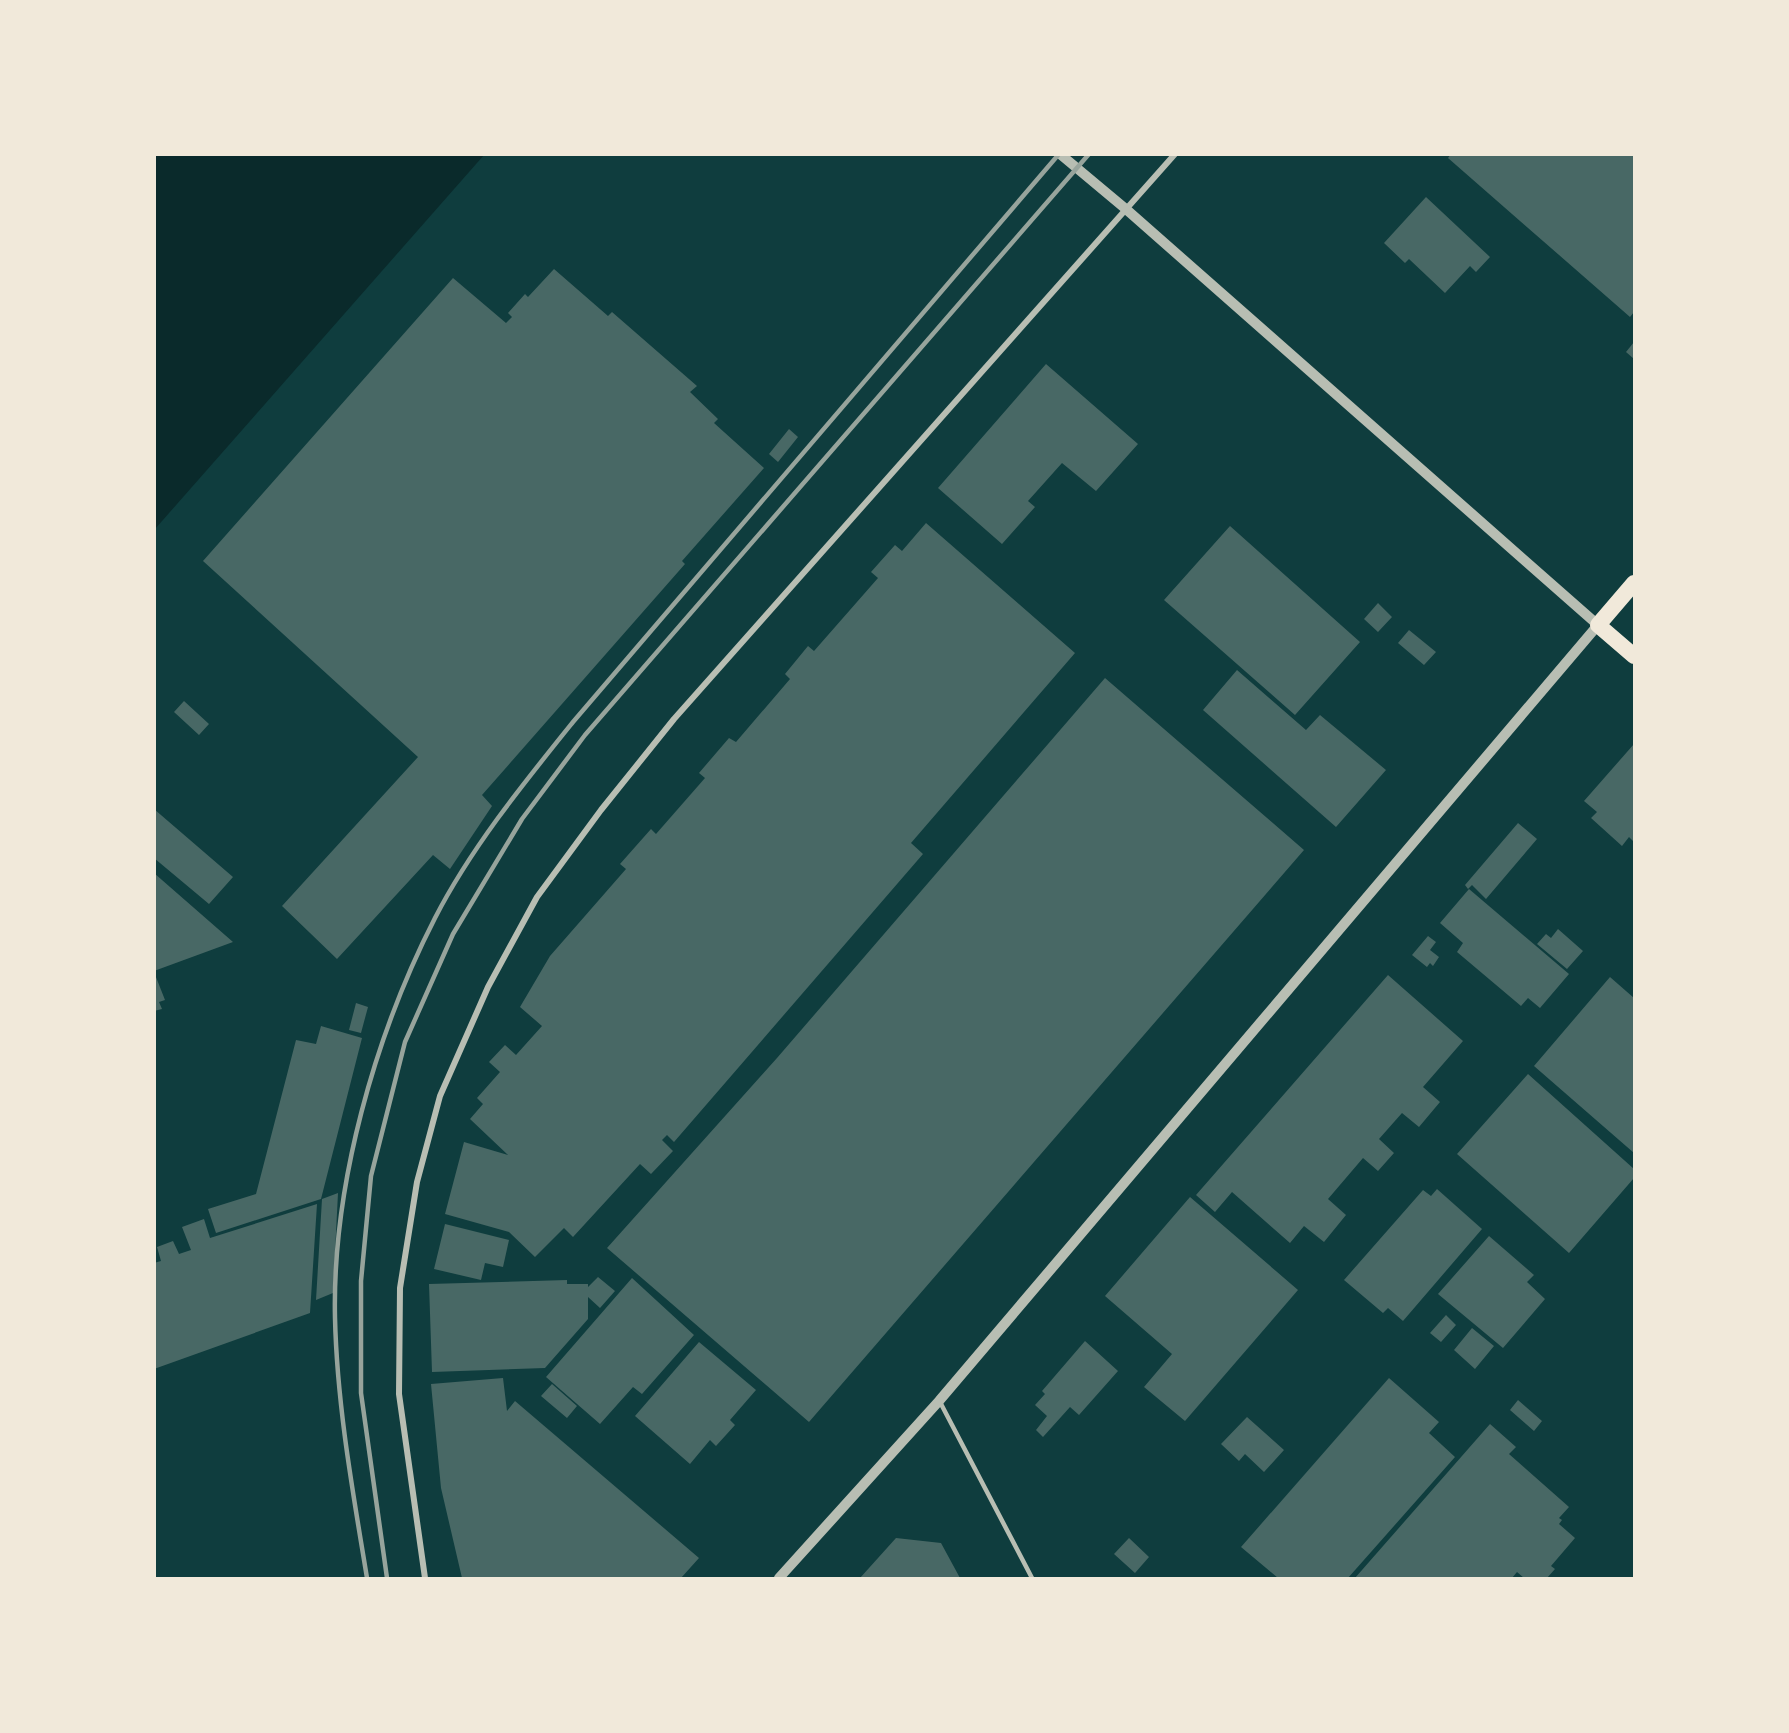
<svg xmlns="http://www.w3.org/2000/svg" width="1789" height="1733" viewBox="0 0 1789 1733" font-family="Literata,serif">
  <rect width="100%" height="100%" fill="#0f3d3e"/>
  <path fill="#0a2a2b" d="M 155,154 L 484,155 L 155,529 L 154,155 Z"/>
  <path fill="#486865" d="M 1451,154 L 1634,154 L 1634,312 L 1630,317 L 1448,158 Z
    M 1426,197 L 1490,257 L 1476,272 L 1470,266 L 1445,293 L 1409,259 L 1405,263 L 1384,243 Z
    M 554,269 L 608,316 L 612,312 L 697,386 L 690,392 L 718,419 L 714,423 L 764,468 L 682,561 L 685,564 L 482,795 L 492,806 L 450,869 L 433,855 L 337,959 L 282,906 L 418,757 L 203,561 L 453,278 L 506,323 L 512,317 L 508,313 L 525,294 L 528,297 Z
    M 1634,342 L 1634,359 L 1626,352 Z
    M 1046,364 L 1138,444 L 1096,491 L 1062,463 L 1028,501 L 1035,507 L 1002,544 L 938,488 Z
    M 789,429 L 798,437 L 778,462 L 769,454 Z
    M 926,523 L 1075,653 L 911,843 L 923,854 L 674,1142 L 667,1135 L 662,1140 L 673,1151 L 651,1174 L 640,1164 L 573,1237 L 564,1228 L 535,1257 L 509,1232 L 445,1214 L 464,1142 L 508,1155 L 470,1119 L 483,1104 L 477,1098 L 500,1072 L 489,1062 L 505,1045 L 516,1055 L 542,1026 L 520,1007 L 550,956 L 626,869 L 620,864 L 651,829 L 656,834 L 705,778 L 699,773 L 729,738 L 736,742 L 790,679 L 785,674 L 808,646 L 814,651 L 878,578 L 871,572 L 895,545 L 902,551 Z
    M 1230,526 L 1360,642 L 1295,715 L 1164,600 Z
    M 1378,603 L 1392,617 L 1378,632 L 1364,619 Z
    M 1409,630 L 1436,652 L 1424,665 L 1398,643 Z
    M 1237,670 L 1306,730 L 1320,715 L 1386,770 L 1336,827 L 1203,710 Z
    M 1105,678 L 1304,850 L 809,1422 L 607,1248 L 777,1058 Z
    M 184,701 L 209,724 L 199,735 L 174,712 Z
    M 1634,744 L 1634,842 L 1629,837 L 1622,846 L 1591,818 L 1597,812 L 1584,801 Z
    M 154,809 L 233,877 L 209,904 L 154,858 Z
    M 1518,823 L 1537,839 L 1486,899 L 1472,885 L 1468,889 L 1465,885 Z
    M 154,873 L 170,887 L 233,942 L 154,971 Z
    M 1469,889 L 1569,974 L 1540,1008 L 1528,998 L 1521,1006 L 1457,952 L 1463,943 L 1440,923 Z
    M 1558,929 L 1583,951 L 1567,969 L 1537,944 L 1546,934 L 1551,938 Z
    M 1428,936 L 1436,942 L 1430,950 L 1439,957 L 1433,966 L 1430,963 L 1427,967 L 1412,955 Z
    M 154,972 L 165,1000 L 159,1002 L 162,1009 L 154,1011 Z
    M 1388,975 L 1463,1041 L 1423,1087 L 1440,1102 L 1419,1127 L 1402,1113 L 1379,1139 L 1394,1153 L 1378,1171 L 1363,1158 L 1328,1199 L 1346,1215 L 1324,1242 L 1304,1226 L 1290,1243 L 1232,1192 L 1215,1212 L 1196,1195 Z
    M 1610,977 L 1634,998 L 1634,1153 L 1534,1066 Z
    M 356,1003 L 368,1007 L 361,1033 L 349,1030 Z
    M 321,1026 L 362,1038 L 321,1199 L 216,1233 L 208,1209 L 256,1194 L 296,1040 L 316,1044 Z
    M 1528,1074 L 1634,1169 L 1634,1178 L 1569,1253 L 1457,1154 Z
    M 1437,1189 L 1482,1229 L 1403,1321 L 1388,1308 L 1383,1313 L 1344,1280 L 1423,1190 L 1431,1196 Z
    M 338,1193 L 333,1293 L 316,1300 L 322,1199 Z
    M 1190,1197 L 1298,1290 L 1185,1421 L 1144,1387 L 1172,1354 L 1105,1296 Z
    M 317,1204 L 310,1313 L 154,1369 L 154,1263 L 161,1261 L 157,1247 L 173,1241 L 179,1254 L 191,1250 L 182,1227 L 204,1219 L 210,1238 Z
    M 445,1224 L 509,1240 L 503,1267 L 485,1263 L 481,1280 L 434,1269 Z
    M 1489,1236 L 1534,1275 L 1527,1282 L 1545,1299 L 1503,1348 L 1438,1294 Z
    M 598,1277 L 615,1291 L 600,1308 L 588,1297 L 588,1319 L 545,1368 L 432,1372 L 429,1284 L 567,1280 L 567,1284 L 588,1284 L 588,1287 Z
    M 632,1278 L 694,1335 L 642,1394 L 633,1387 L 600,1424 L 546,1377 Z
    M 1446,1315 L 1456,1325 L 1441,1342 L 1430,1333 Z
    M 1472,1328 L 1494,1346 L 1475,1369 L 1454,1350 Z
    M 1085,1341 L 1118,1371 L 1079,1415 L 1070,1407 L 1043,1437 L 1036,1430 L 1047,1416 L 1035,1405 L 1045,1394 L 1042,1391 Z
    M 699,1342 L 756,1390 L 730,1420 L 735,1425 L 716,1446 L 710,1440 L 690,1464 L 635,1416 Z
    M 503,1378 L 507,1411 L 515,1401 L 699,1558 L 681,1578 L 462,1578 L 441,1488 L 431,1384 Z
    M 1389,1378 L 1439,1422 L 1429,1433 L 1455,1457 L 1348,1578 L 1278,1578 L 1241,1547 Z
    M 552,1384 L 577,1406 L 567,1418 L 541,1396 Z
    M 1518,1400 L 1542,1421 L 1534,1431 L 1510,1410 Z
    M 1247,1417 L 1284,1450 L 1264,1472 L 1245,1454 L 1239,1461 L 1221,1444 Z
    M 1490,1424 L 1516,1447 L 1509,1454 L 1569,1507 L 1559,1518 L 1562,1520 L 1559,1524 L 1575,1538 L 1551,1566 L 1555,1569 L 1547,1578 L 1524,1578 L 1517,1572 L 1512,1578 L 1355,1578 Z
    M 896,1538 L 941,1543 L 960,1578 L 860,1578 Z
    M 1129,1538 L 1149,1557 L 1135,1573 L 1114,1554 Z"/>
  <g fill="none" stroke-linecap="round" stroke-linejoin="round">
    <path stroke="#b8beb3" stroke-width="4.5" d="M 940,1402 L 1032,1578"/>
    <path stroke="#b8beb3" stroke-width="6" d="M 425,1578 L 399,1394 L 400,1288 L 417,1182 L 440,1096 L 488,987 L 537,897 L 601,810 L 674,719 L 1175,154"/>
    <path stroke="#b8beb3" stroke-width="10" d="M 779,1578 L 939,1401 L 1598,625 L 1127,210 L 1060,154"/>
    <path stroke="#f1e9da" stroke-width="16" d="M 1634,583 L 1598,625 L 1634,656"/>
    <path stroke="#97a49c" stroke-width="4.5" d="M 367,1578 C 353,1493 337,1405 335,1318 C 332,1186 375,1035 435,918 C 471,848 523,784 573,722 L 1059,154
      M 387,1578 L 361,1393 L 361,1281 L 371,1176 L 405,1042 L 453,934 L 522,819 L 585,735 L 1089,154"/>
  </g>
  <rect width="1789" height="1733" fill="none" stroke="#f1e9da" stroke-width="312"/>
</svg>
